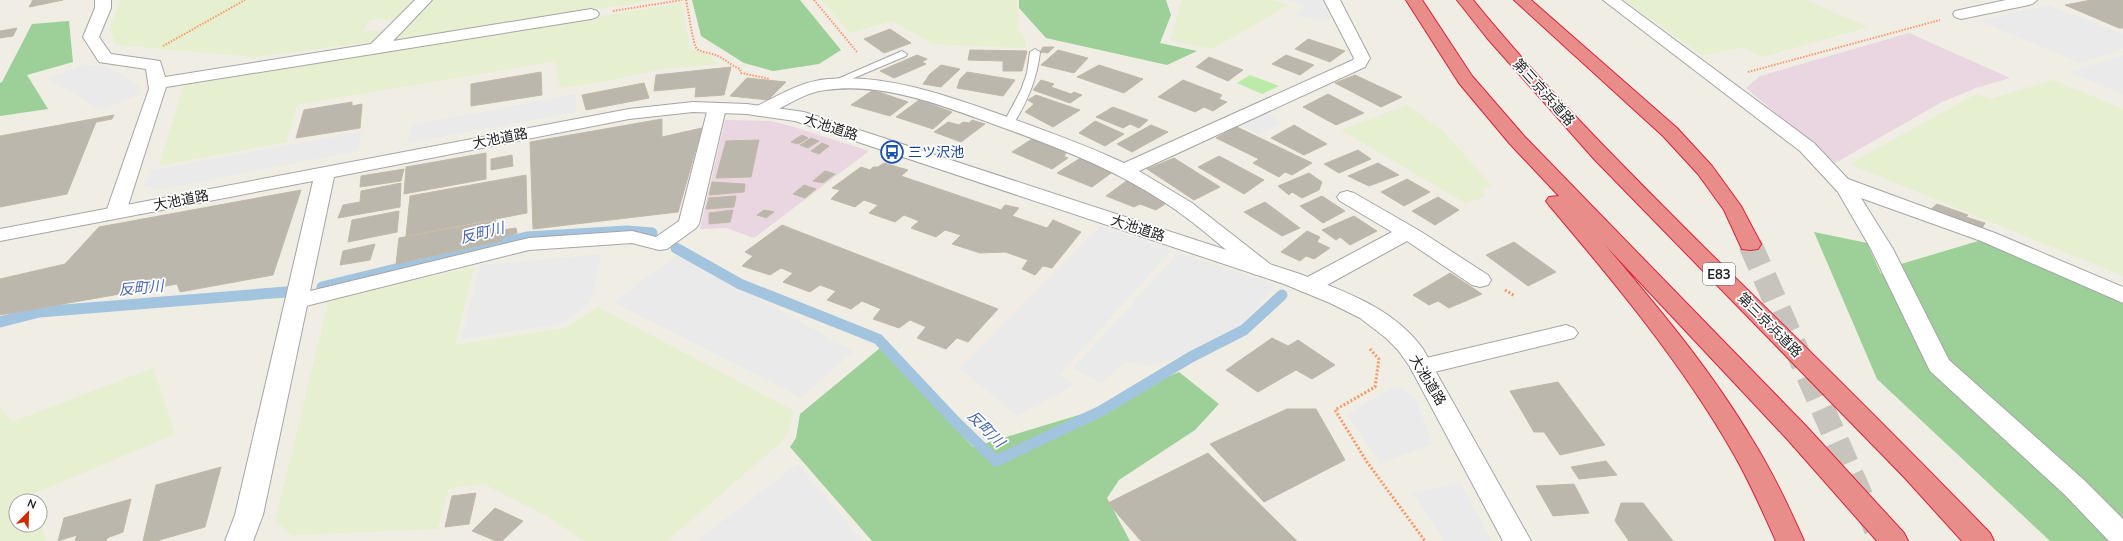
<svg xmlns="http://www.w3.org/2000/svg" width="2123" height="541" viewBox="0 0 2123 541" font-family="Mulish,'Noto Sans JP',sans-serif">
  <rect width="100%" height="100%" fill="#f0eee4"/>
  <path fill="#e9d6e1" d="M 1909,33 L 2010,78 L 1976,88 L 1942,102 L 1835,163 L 1746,88 L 1760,76 Z
    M 725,120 L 770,121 L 791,126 L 869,151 L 754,238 L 726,228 L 700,229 Z"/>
  <path fill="#e6efcf" d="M 120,0 L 415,0 L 396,18 L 370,20 L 363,32 L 385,30 L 372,42 L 254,57 L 116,45 L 110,30 Z
    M 433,0 L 654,0 L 403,41 L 395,39 Z
    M 821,0 L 1016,0 L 1019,17 L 1017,29 L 1025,38 L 1026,48 L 932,44 L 892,21 L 850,33 Z
    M 1182,0 L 1273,0 L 1289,5 L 1212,49 L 1170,40 Z
    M 1624,0 L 1806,0 L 1868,27 L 1762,57 L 1742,47 L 1703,56 Z
    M 682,3 L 690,49 L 710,56 L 718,64 L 662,69 L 611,80 L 560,88 L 555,61 L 297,105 L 286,142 L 159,166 L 184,84 Z
    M 2053,80 L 2123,109 L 2123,276 L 1849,164 L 1976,94 L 1991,99 Z
    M 1407,105 L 1444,132 L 1492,186 L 1481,190 L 1485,197 L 1465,203 L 1341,130 Z
    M 474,267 L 455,345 L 565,328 L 598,307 L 794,411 L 787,437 L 667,541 L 584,541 L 548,517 L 484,484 L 449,488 L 438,529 L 292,535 L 275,521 L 329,299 Z
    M 153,368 L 175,434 L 33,494 L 35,501 L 16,501 L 16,525 L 40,525 L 40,520 L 46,541 L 0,541 L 0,406 L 12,422 Z"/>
  <path fill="#bbeba9" d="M 1250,75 L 1279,86 L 1262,94 L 1237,83 Z"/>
  <path fill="#9cd098" d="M 692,0 L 800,0 L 841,50 L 819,64 L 773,71 L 744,63 L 701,36 Z
    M 1019,0 L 1166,0 L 1171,15 L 1160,43 L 1197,51 L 1167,65 L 1046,38 L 1019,8 Z
    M 69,21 L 73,62 L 27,75 L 48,109 L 0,116 L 0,83 L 2,82 L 32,24 Z
    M 1814,232 L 1867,243 L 1881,274 L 1891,267 L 1985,239 L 2123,299 L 2123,541 L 2050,541 L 1877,379 Z
    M 880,348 L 973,447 L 1082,414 L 1179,372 L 1219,404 L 1195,430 L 1119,480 L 1107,498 L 1130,541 L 872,541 L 790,447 L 796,438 L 800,414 Z"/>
  <path fill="#eaeaea" d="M 1288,0 L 1321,0 L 1331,19 L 1323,21 L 1296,16 L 1304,5 Z
    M 2048,5 L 2123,34 L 2123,49 L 2080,63 L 1979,21 Z
    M 2123,55 L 2123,94 L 2068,72 Z
    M 85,64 L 112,68 L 139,86 L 136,96 L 101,110 L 47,78 Z
    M 576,94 L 576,112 L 408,143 L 411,125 Z
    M 1263,112 L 1283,123 L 1259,135 L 1238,124 Z
    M 362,131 L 358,151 L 159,190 L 143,186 L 153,170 Z
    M 1100,226 L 1172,250 L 1060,374 L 1074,385 L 1017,416 L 959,368 Z
    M 1178,253 L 1276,285 L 1244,323 L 1180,357 L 1148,366 L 1125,362 L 1101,383 L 1073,368 Z
    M 602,254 L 591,302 L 561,324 L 461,339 L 480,265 Z
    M 678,255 L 854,351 L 801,398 L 613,302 Z
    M 1395,386 L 1415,398 L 1433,444 L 1380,464 L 1347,414 Z
    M 798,464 L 863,541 L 696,541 Z
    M 1460,482 L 1492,541 L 1445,541 L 1412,493 Z"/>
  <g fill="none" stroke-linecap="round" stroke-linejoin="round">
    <path stroke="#a3c4de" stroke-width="11" d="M 676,248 L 740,284 L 878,339 L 954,420 L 996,461 L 1101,411 L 1191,357 L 1244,330 L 1282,295
      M 322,287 L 527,237 L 627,231 L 652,233
      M 0,322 L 39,312 L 286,292"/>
  </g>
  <path fill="#bcb7ad" stroke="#c2b8a6" d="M 33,0 L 63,0 L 29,7 Z
    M 2091,0 L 2123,0 L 2123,28 L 2119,28 L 2065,5 Z
    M 17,28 L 13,36 L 0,38 L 0,31 Z
    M 890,29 L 911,43 L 884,53 L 864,39 Z
    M 1308,39 L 1345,51 L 1330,62 L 1295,49 Z
    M 1043,47 L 1054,47 L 1048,53 L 1040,52 Z
    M 970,50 L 1027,51 L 1022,71 L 1003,71 L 1003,61 L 968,60 Z
    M 1058,50 L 1088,58 L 1074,73 L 1041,65 Z
    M 917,55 L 927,59 L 922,62 L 926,64 L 894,78 L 880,71 Z
    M 1286,55 L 1314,65 L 1300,75 L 1272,64 Z
    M 1209,57 L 1243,70 L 1228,81 L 1196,67 Z
    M 941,65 L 960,69 L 941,87 L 923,84 L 930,74 Z
    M 1099,65 L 1143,79 L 1124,93 L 1077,77 Z
    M 731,67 L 724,95 L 695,97 L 696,87 L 654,91 L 656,75 Z
    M 541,72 L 542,95 L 471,106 L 471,84 Z
    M 967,72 L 1015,80 L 1003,96 L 957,88 L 960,79 Z
    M 1355,75 L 1402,97 L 1381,107 L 1335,83 Z
    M 747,78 L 786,82 L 768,100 L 730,96 Z
    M 1041,80 L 1054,84 L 1051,87 L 1071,94 L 1074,92 L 1082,95 L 1070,103 L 1033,90 Z
    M 1183,80 L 1222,95 L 1219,99 L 1227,102 L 1213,111 L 1204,107 L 1195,112 L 1158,97 Z
    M 644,83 L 649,98 L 586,110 L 582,95 Z
    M 873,90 L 908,102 L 890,116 L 851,105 Z
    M 1328,94 L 1364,113 L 1336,125 L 1303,107 Z
    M 1036,95 L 1080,110 L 1053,127 L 1025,112 L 1034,104 L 1028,100 Z
    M 919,100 L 952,112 L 933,129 L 896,117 Z
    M 352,102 L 352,106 L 362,104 L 360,128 L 296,138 L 304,110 Z
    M 1113,107 L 1148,120 L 1139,128 L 1130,124 L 1123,128 L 1096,117 Z
    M 114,115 L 112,119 L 96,122 L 67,194 L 0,207 L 0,136 Z
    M 662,119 L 662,137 L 702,128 L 678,212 L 533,229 L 530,142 Z
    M 972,120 L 985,124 L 961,142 L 934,132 L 948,122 L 959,125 L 963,122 L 969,123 Z
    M 1095,121 L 1124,134 L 1105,146 L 1079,133 Z
    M 1151,125 L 1168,132 L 1132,152 L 1117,144 Z
    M 1294,125 L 1327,144 L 1304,155 L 1271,138 Z
    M 1237,127 L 1312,163 L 1292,175 L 1285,172 L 1279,177 L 1253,163 L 1259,159 L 1216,138 Z
    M 802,135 L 808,138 L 798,144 L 791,142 Z
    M 811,138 L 819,141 L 808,148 L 800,145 Z
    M 1032,139 L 1067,152 L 1064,156 L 1068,158 L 1052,169 L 1012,152 Z
    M 759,140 L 751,177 L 716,178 L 726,141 Z
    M 822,143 L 829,146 L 819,154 L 811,151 Z
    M 1358,150 L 1371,159 L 1339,173 L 1324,164 Z
    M 486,153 L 486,179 L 404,194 L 406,167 Z
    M 512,155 L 513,166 L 491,170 L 491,159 Z
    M 1219,156 L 1264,180 L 1244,194 L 1198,167 Z
    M 1082,157 L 1114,171 L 1092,187 L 1057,173 Z
    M 1174,158 L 1220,187 L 1194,200 L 1147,169 Z
    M 884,163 L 908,170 L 901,176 L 1001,210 L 1005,205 L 1019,208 L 1012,216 L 1047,228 L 1053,220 L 1081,232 L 1052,268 L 1043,266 L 1035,275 L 1022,269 L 1028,260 L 1005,252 L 980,253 L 952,244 L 961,235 L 945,230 L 936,237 L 911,228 L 919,221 L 904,215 L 895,222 L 869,213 L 878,205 L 864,200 L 855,207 L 831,199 L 840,190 L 832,188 L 861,167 L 870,170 L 873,167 L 878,167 Z
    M 1378,163 L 1399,175 L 1369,186 L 1348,176 Z
    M 404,169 L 401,181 L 360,187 L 361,176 Z
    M 825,171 L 835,174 L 823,183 L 813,181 Z
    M 1309,173 L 1322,182 L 1319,190 L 1302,198 L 1292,192 L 1289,195 L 1278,186 Z
    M 526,175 L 527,213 L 406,236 L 410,196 Z
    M 1129,179 L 1168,202 L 1156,210 L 1140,204 L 1134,207 L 1106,196 Z
    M 1407,179 L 1430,192 L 1404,206 L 1381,192 Z
    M 712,182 L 745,184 L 744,192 L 709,195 Z
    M 401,183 L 400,207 L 338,218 L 343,205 L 360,202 L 361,191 Z
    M 804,185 L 816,189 L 805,198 L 793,194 Z
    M 301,190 L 273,275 L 180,292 L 177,284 L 0,315 L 0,279 L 65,264 L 99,227 Z
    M 736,196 L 734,207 L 706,209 L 709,198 Z
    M 1322,196 L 1345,211 L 1323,223 L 1300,206 Z
    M 1438,197 L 1459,210 L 1435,225 L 1412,211 Z
    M 1265,202 L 1300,228 L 1282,236 L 1244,212 Z
    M 1937,204 L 1968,215 L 1966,217 L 1985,223 L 1981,230 L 1930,210 Z
    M 733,210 L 730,222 L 709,224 L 709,213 Z
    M 764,210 L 774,212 L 766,218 L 757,215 Z
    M 399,211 L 397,232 L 348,242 L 352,220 Z
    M 1354,216 L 1377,231 L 1350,245 L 1340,237 L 1336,240 L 1322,230 Z
    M 496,220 L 494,231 L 516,228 L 517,233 L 502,238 L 500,241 L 396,264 L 399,238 Z
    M 782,225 L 998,309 L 968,342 L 957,338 L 946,349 L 917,338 L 926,327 L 910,320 L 899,328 L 873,319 L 881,309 L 862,301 L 851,309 L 827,300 L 836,291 L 820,285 L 810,292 L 783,282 L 793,273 L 781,268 L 770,275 L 742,266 L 753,256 L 745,252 Z
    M 1307,231 L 1320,237 L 1317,242 L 1330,248 L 1314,259 L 1306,256 L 1300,261 L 1281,252 Z
    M 1514,242 L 1556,272 L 1528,286 L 1486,255 Z
    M 375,244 L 370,260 L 340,265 L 343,251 Z
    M 1450,273 L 1482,294 L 1449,308 L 1438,301 L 1429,305 L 1413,295 Z
    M 1272,338 L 1288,346 L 1298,340 L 1335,365 L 1312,379 L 1296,370 L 1258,392 L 1226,370 Z
    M 1558,382 L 1605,445 L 1560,455 L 1544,432 L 1534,432 L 1510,391 Z
    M 1287,409 L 1316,409 L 1345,460 L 1264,502 L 1210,444 Z
    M 1208,453 L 1297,541 L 1141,541 L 1108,503 Z
    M 1606,461 L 1617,475 L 1579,479 L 1571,467 Z
    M 221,467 L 205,527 L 156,541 L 143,541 L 156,485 Z
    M 1574,484 L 1589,513 L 1553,516 L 1536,486 Z
    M 476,493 L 469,524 L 445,527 L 452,496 Z
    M 131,499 L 123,532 L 107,538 L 106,541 L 75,541 L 77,535 L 58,541 L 64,518 Z
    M 1621,503 L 1643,503 L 1673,541 L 1629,541 L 1615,521 Z
    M 495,508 L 523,521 L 502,541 L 496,541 L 472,531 Z"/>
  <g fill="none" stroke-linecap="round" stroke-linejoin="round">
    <path stroke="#c6c4bc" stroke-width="24" stroke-dasharray="24 12" stroke-linecap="butt" d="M 1750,244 L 1881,541"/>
    <g stroke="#a5a5a5" stroke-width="2">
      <path id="service" d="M 1035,49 L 1040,52 C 1037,79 1027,103 1012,126 L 1004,126 L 1003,124 L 1021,90 L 1027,73 L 1030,52 Z
        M 902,51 L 907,54 L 906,56 L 835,86 L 827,86 L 826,84 Z"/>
    </g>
    <g stroke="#a5a5a5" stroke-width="2">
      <path id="minor" d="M 95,0 L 111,0 L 111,8 L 99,37 L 111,54 L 160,61 L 165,77 L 371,44 L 415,0 L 432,0 L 393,41 L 591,9 L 597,11 L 599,14 L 597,17 L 591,19 L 166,87 L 126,212 L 123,216 L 116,218 L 109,216 L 106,212 L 149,89 L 146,69 L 99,62 L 83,37 L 95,8 Z
        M 1324,0 L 1340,0 L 1370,58 L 1365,67 L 1139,171 L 1192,203 L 1270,264 L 1273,269 L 1270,274 L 1262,276 L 1254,274 C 1225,249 1196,223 1164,202 C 1112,168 1052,145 993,124 C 941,105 882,82 826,90 C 805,92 786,106 767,115 L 761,116 L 755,115 L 752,111 L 755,107 C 778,96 801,81 828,79 C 886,74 945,95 999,114 C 1041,129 1083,144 1124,163 L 1353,60 L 1354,58 Z
        M 1603,0 L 1621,0 L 1814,143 L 1848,179 L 1995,233 L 2123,287 L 2123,303 L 1981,241 L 1861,198 L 1893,249 L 1949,360 L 2084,480 L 2123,519 L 2123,541 L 2109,541 L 2064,494 L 1930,371 L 1871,249 L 1838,192 L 1800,151 Z
        M 2006,0 L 2037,0 L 2034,3 L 2029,5 L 1961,19 L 1955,17 L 1953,14 L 1955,11 Z
        M 717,103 L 723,104 L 726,108 L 699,224 L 696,228 L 667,249 L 659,250 L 632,243 L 529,250 L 298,308 L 290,306 L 287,301 L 290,296 L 298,294 L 529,238 L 632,231 L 656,237 L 679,221 L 708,108 L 711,104 Z
        M 1347,191 L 1354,193 L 1420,231 L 1488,275 L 1491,280 L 1488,285 L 1480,287 L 1472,285 L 1407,241 L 1316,291 L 1308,293 L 1300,291 L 1297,286 L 1300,281 L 1392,232 L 1340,201 L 1337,197 L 1340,193 Z
        M 1566,325 L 1574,328 L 1578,333 L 1574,338 L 1422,375 L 1413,373 L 1410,367 L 1413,361 L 1422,359 Z"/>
    </g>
    <g stroke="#a5a5a5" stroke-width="2">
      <path id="tertiary" d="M 693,102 L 747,104 L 804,112 L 1300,274 C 1345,292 1394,308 1423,349 L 1531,541 L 1503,541 L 1410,367 L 1398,350 L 1386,338 L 1360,318 L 1330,303 L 1284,284 L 795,121 L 747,114 L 693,112 L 629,119 L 334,177 L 263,515 L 253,541 L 225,541 L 235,515 L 313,181 L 0,241 L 0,229 L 629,109 Z"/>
    </g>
    <g stroke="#df2038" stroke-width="2">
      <path id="motorway" d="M 1406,0 L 1422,0 L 1472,76 L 1524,136 L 1806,426 L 1904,533 L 1908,541 L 1877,541 L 1788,440 L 1605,245 C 1658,307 1711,370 1753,441 C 1773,473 1789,507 1804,541 L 1776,541 C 1762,510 1749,480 1732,451 C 1681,362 1615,283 1549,205 L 1546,201 L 1549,197 L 1559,196 L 1510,144 L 1459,83 Z
        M 1457,0 L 1473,0 C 1547,91 1630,173 1713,256 C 1806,347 1899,439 1990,533 L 1994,541 L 1962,541 L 1904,477 L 1594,159 L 1487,38 Z
        M 1514,0 L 1531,0 L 1677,128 L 1712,166 L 1741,206 L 1761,244 L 1758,249 L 1750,250 L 1742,249 L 1724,210 L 1698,174 L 1663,136 Z"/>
    </g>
    <path stroke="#fd9768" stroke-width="2" stroke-dasharray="1.5 1.5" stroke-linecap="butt" d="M 686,0 C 688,8 693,46 697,49 C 703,53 712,53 718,56 C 726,60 732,66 740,69 L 741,73 L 770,79
      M 814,0 L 857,52
      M 613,11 L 682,0
      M 163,46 L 245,0
      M 1748,72 L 1940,20"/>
    <path stroke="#fd9768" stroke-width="3" stroke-dasharray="2 2" stroke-linecap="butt" d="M 1505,290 L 1515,296
      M 1370,349 L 1379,359 L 1375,387 L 1335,410 L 1367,462 L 1425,541"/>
    <use href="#service" fill="#fff" fill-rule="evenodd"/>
    <use href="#minor" fill="#fff" fill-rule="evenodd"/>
    <use href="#tertiary" fill="#fff" fill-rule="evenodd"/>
    <use href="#motorway" fill="#e98d8a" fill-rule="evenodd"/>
  </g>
  <defs>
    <g id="bus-ring" transform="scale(1.15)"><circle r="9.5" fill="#fff" stroke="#1a4fb4" stroke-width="1.5"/><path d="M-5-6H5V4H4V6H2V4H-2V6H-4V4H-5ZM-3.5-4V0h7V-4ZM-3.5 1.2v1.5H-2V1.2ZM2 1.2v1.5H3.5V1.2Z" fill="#1a4fb4"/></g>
  </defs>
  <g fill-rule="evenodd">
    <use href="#bus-ring" x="892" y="152"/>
  </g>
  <g text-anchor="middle" stroke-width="3.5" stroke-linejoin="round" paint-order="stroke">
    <rect fill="#fff" stroke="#626262" stroke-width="1" x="1703" y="263" width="32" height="22" rx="3"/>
    <g font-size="13" font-weight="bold" fill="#1e1e1e">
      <text x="1719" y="279">E83</text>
    </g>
    <g font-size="14" fill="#1e1e1e" stroke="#fff">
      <text transform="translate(1544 92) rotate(48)" y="5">第三京浜道路</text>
      <text transform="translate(831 127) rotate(18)" y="5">大池道路</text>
      <text transform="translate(500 138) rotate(-11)" y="5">大池道路</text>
      <text transform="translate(181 200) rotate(-11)" y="5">大池道路</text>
      <text transform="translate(1138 228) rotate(18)" y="5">大池道路</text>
      <text transform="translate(1770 325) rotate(45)" y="5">第三京浜道路</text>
      <text transform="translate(1428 380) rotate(59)" y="5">大池道路</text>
    </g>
    <g font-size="14" fill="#164399" stroke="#fff" text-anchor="start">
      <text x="908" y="157">三ツ沢池</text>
    </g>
    <g font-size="15" font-style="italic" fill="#4866b1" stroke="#fff">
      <text transform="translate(482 233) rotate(-14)" y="5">反町川</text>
      <text transform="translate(141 288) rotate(-5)" y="5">反町川</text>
      <text transform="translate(986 429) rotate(45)" y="5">反町川</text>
    </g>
  </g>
  <g transform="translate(28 513) rotate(23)"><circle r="19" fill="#ffffff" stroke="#a5a5a5"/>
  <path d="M0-3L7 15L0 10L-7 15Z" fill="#cd2c00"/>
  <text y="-6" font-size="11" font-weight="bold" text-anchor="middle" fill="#1e1e1e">N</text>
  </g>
</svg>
